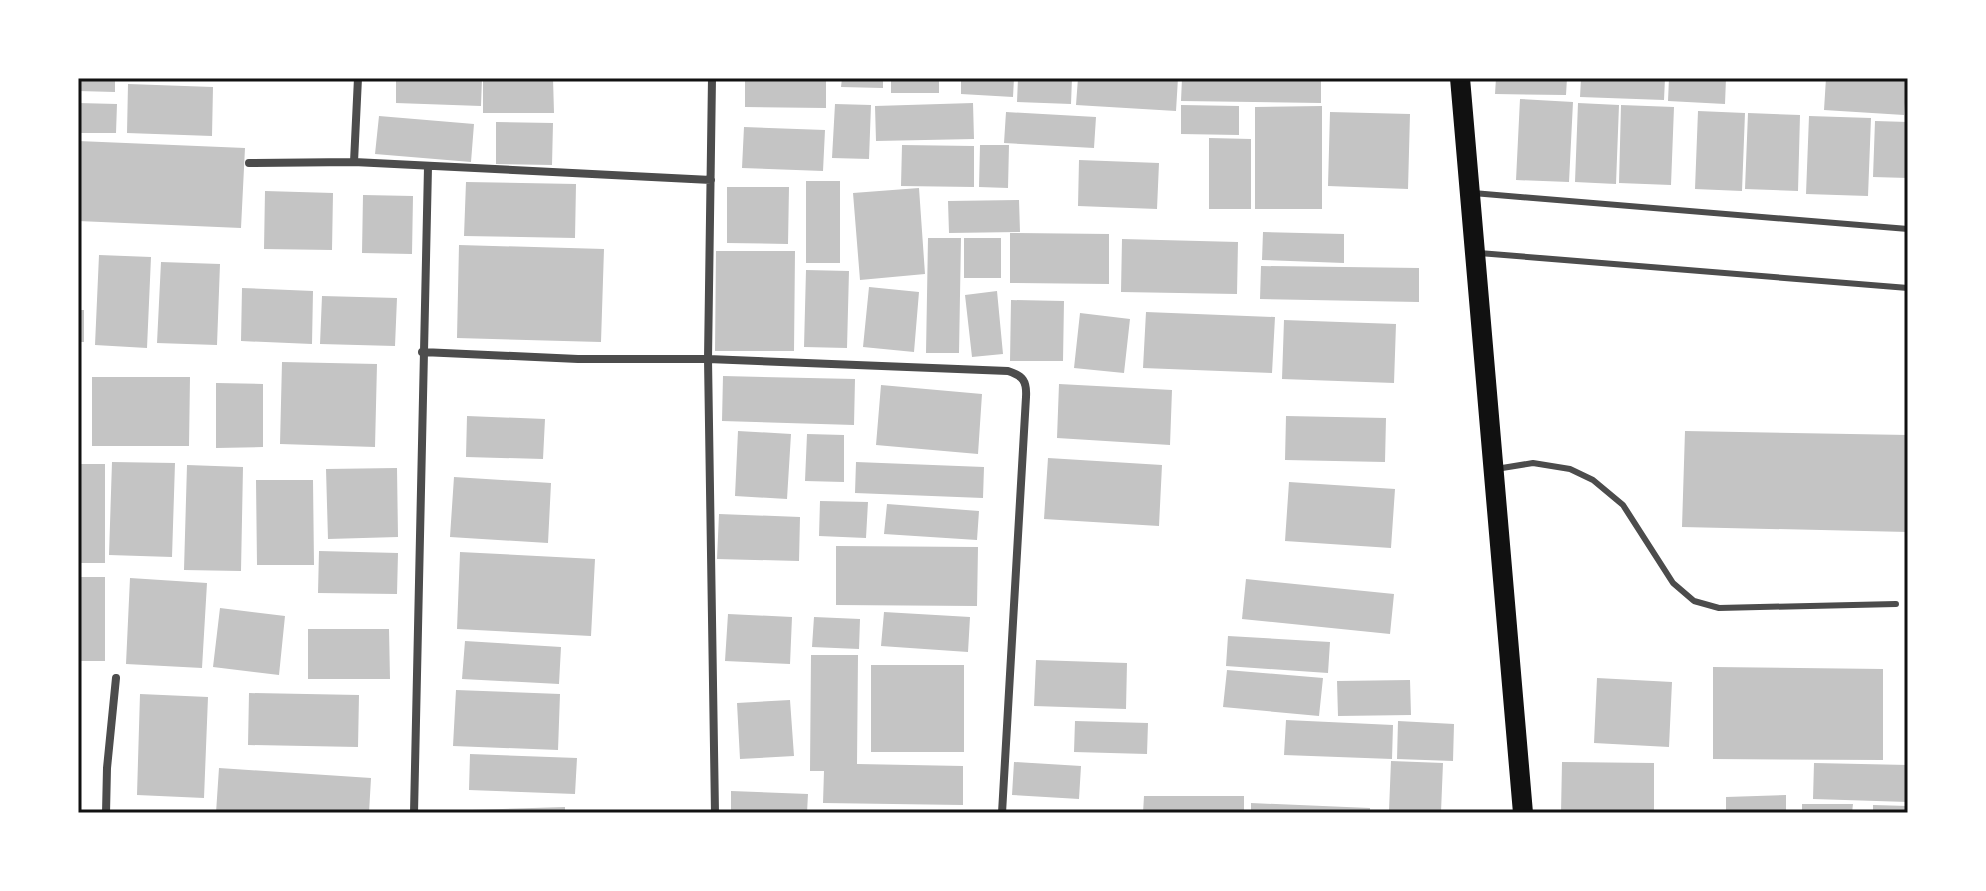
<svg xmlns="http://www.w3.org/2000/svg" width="1986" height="891" viewBox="0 0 1986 891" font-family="'PT Sans Narrow',sans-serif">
  <rect width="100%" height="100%" fill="#fff"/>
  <path fill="#c4c4c4" d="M 78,78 L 115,78 L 115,92 L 78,91 Z
    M 396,78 L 482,78 L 481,106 L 396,103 Z
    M 483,78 L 553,78 L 554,113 L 483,113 Z
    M 745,78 L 826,78 L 826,108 L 745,107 Z
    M 842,78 L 883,78 L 883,88 L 841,87 Z
    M 891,78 L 939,78 L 939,93 L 891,93 Z
    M 961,78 L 1014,78 L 1013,97 L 961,94 Z
    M 1018,78 L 1072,78 L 1071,104 L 1017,102 Z
    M 1078,78 L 1178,78 L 1176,111 L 1076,105 Z
    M 1182,78 L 1321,78 L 1321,103 L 1181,101 Z
    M 1496,78 L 1567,78 L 1566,95 L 1495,94 Z
    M 1581,78 L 1665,78 L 1664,100 L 1580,97 Z
    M 1669,78 L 1726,78 L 1725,104 L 1668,101 Z
    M 1826,78 L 1907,78 L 1904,115 L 1824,110 Z
    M 128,84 L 213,87 L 212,136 L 127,133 Z
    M 1520,99 L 1573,102 L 1569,182 L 1516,180 Z
    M 78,103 L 117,104 L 116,133 L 78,133 Z
    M 973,103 L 974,139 L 876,141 L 875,106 Z
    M 1578,103 L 1619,105 L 1616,184 L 1575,182 Z
    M 835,104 L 871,105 L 869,159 L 832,158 Z
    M 1181,105 L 1239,106 L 1239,135 L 1181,134 Z
    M 1621,105 L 1674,107 L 1671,185 L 1619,183 Z
    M 1322,106 L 1322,209 L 1255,209 L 1255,107 Z
    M 1698,111 L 1745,113 L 1742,191 L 1695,189 Z
    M 1006,112 L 1096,117 L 1094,148 L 1004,143 Z
    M 1330,112 L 1410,114 L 1408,189 L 1328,186 Z
    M 1748,113 L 1800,115 L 1798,191 L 1745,189 Z
    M 379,116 L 474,124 L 471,162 L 375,154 Z
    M 1809,116 L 1871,118 L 1868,196 L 1806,194 Z
    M 1875,121 L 1908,122 L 1908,178 L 1873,177 Z
    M 496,122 L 553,123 L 552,165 L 496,164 Z
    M 744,127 L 825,130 L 823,171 L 742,168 Z
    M 1209,138 L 1251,139 L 1251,209 L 1209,209 Z
    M 78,141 L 245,148 L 241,228 L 78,221 Z
    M 902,145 L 974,146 L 974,187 L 901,186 Z
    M 980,145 L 1009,145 L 1008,188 L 979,187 Z
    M 1079,160 L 1159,163 L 1157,209 L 1078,206 Z
    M 806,181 L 840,181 L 840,263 L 806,263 Z
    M 466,182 L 576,184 L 575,238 L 464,236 Z
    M 727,187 L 789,187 L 788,244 L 727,243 Z
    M 919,188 L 925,274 L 860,280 L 853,193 Z
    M 265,191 L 333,193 L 332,250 L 264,249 Z
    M 363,195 L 413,196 L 412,254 L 362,253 Z
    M 1019,200 L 1020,232 L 949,233 L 948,201 Z
    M 1263,232 L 1344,234 L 1344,263 L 1262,260 Z
    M 1010,233 L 1109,234 L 1109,284 L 1010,283 Z
    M 928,238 L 961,238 L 959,353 L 926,353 Z
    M 964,238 L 1001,238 L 1001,278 L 964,278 Z
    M 1122,239 L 1238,242 L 1237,294 L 1121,292 Z
    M 459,245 L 604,249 L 601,342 L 457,338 Z
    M 716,251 L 795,251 L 794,351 L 715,351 Z
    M 99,255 L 151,257 L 147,348 L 95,345 Z
    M 161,262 L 220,264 L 217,345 L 157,343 Z
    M 1261,266 L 1419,268 L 1419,302 L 1260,299 Z
    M 806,270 L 849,271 L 847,348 L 804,347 Z
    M 869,287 L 919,292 L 914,352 L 863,347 Z
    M 242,288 L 313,291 L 312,344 L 241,341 Z
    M 997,291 L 1003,354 L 972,357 L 965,295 Z
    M 322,296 L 397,298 L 395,346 L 320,344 Z
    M 1011,300 L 1064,301 L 1063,361 L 1010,361 Z
    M 78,310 L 84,310 L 84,342 L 78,342 Z
    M 1146,312 L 1275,317 L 1272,373 L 1143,368 Z
    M 1080,313 L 1130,319 L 1124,373 L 1074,368 Z
    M 1284,320 L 1396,324 L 1394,383 L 1282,379 Z
    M 282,362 L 377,364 L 375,447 L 280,444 Z
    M 723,376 L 855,379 L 854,425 L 722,421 Z
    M 92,377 L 190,377 L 189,446 L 92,446 Z
    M 216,383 L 263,384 L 263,447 L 216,448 Z
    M 1059,384 L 1172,390 L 1170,445 L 1057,438 Z
    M 881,385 L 982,394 L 978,454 L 876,445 Z
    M 467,416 L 545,419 L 543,459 L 466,457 Z
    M 1286,416 L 1386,418 L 1385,462 L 1285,460 Z
    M 738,431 L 791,434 L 787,499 L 735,496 Z
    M 1685,431 L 1908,435 L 1908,532 L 1682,527 Z
    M 807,434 L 844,435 L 844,482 L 805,481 Z
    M 1048,458 L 1162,465 L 1159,526 L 1044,519 Z
    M 112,462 L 175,463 L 172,557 L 109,555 Z
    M 856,462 L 984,467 L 983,498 L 855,493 Z
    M 78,464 L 105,464 L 105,563 L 78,563 Z
    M 187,465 L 243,467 L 241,571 L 184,570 Z
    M 397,468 L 398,537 L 328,539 L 326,469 Z
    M 454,477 L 551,483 L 548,543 L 450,537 Z
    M 256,480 L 313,480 L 314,565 L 257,565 Z
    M 1289,482 L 1395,489 L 1391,548 L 1285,541 Z
    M 820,501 L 868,502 L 866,538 L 819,536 Z
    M 887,504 L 979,511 L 977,540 L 884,534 Z
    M 719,514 L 800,517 L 799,561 L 717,559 Z
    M 836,546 L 978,547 L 977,606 L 836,605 Z
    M 319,551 L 398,553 L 397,594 L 318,593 Z
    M 460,552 L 595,559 L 591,636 L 457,629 Z
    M 78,577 L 105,577 L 105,661 L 78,661 Z
    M 130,578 L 207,583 L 202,668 L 126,664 Z
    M 1246,579 L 1394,594 L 1390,634 L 1242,619 Z
    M 220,608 L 285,616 L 279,675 L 213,667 Z
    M 884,612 L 970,617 L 968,652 L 881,646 Z
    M 728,614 L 792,617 L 790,664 L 725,661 Z
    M 814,617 L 860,619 L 859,649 L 812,647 Z
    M 308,629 L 389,629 L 390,679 L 308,679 Z
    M 1228,636 L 1330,642 L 1328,673 L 1226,666 Z
    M 465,641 L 561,647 L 559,684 L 462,679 Z
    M 811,655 L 858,655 L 857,764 L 963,766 L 963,805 L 823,803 L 824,771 L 810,771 Z
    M 1036,660 L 1127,663 L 1126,709 L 1034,706 Z
    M 871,665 L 964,665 L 964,752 L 871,752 Z
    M 1713,667 L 1883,669 L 1883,760 L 1713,759 Z
    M 1227,670 L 1323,678 L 1319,716 L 1223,707 Z
    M 1597,678 L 1672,682 L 1669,747 L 1594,743 Z
    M 1410,680 L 1411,715 L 1338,716 L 1337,681 Z
    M 456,690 L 560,694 L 558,750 L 453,746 Z
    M 249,693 L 359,695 L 358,747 L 248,745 Z
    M 140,694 L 208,697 L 204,798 L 137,795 Z
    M 790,700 L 794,756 L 740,759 L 737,703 Z
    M 1286,720 L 1393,725 L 1392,759 L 1284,755 Z
    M 1075,721 L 1148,723 L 1147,754 L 1074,752 Z
    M 1398,721 L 1454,724 L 1453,761 L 1397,759 Z
    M 470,754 L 577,758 L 575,794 L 469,790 Z
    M 1391,761 L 1443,763 L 1441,812 L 1389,811 Z
    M 1014,762 L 1081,766 L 1079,799 L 1012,795 Z
    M 1562,762 L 1654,763 L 1654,813 L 1561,813 Z
    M 1814,763 L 1908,765 L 1908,802 L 1813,799 Z
    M 219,768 L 371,778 L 369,813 L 216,813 Z
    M 731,791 L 808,794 L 807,813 L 731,813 Z
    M 1786,795 L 1786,813 L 1726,813 L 1726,797 Z
    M 1144,796 L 1244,796 L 1244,813 L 1143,813 Z
    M 1251,803 L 1370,808 L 1370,813 L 1251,813 Z
    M 1802,804 L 1853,804 L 1852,813 L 1802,813 Z
    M 1873,805 L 1908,806 L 1908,813 L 1873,813 Z
    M 565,807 L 565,813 L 472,813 L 472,810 Z"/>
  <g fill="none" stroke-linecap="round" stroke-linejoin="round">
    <path stroke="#4c4c4c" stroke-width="6" d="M 1473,193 L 1908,229
      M 1479,253 L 1908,288
      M 1496,469 L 1533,463 L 1570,469 L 1593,480 L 1623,505 L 1673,583 L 1694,601 L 1719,608 L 1896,604"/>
    <path stroke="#4c4c4c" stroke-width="8" d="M 712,78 L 708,359 L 715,813
      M 354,162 L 358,78
      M 249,163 L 354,162 L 711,180
      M 422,352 L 578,359 L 708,359 L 1008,371 C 1023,376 1027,381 1026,397 L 1002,813
      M 106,813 L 107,768 L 116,678
      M 414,813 L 428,167"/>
    <path stroke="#111" stroke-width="20" d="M 1460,78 L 1523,813"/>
  </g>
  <rect width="1986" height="891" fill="none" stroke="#ffffff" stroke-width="160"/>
  <rect x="80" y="80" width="1826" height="731" fill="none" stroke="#111" stroke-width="3"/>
</svg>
